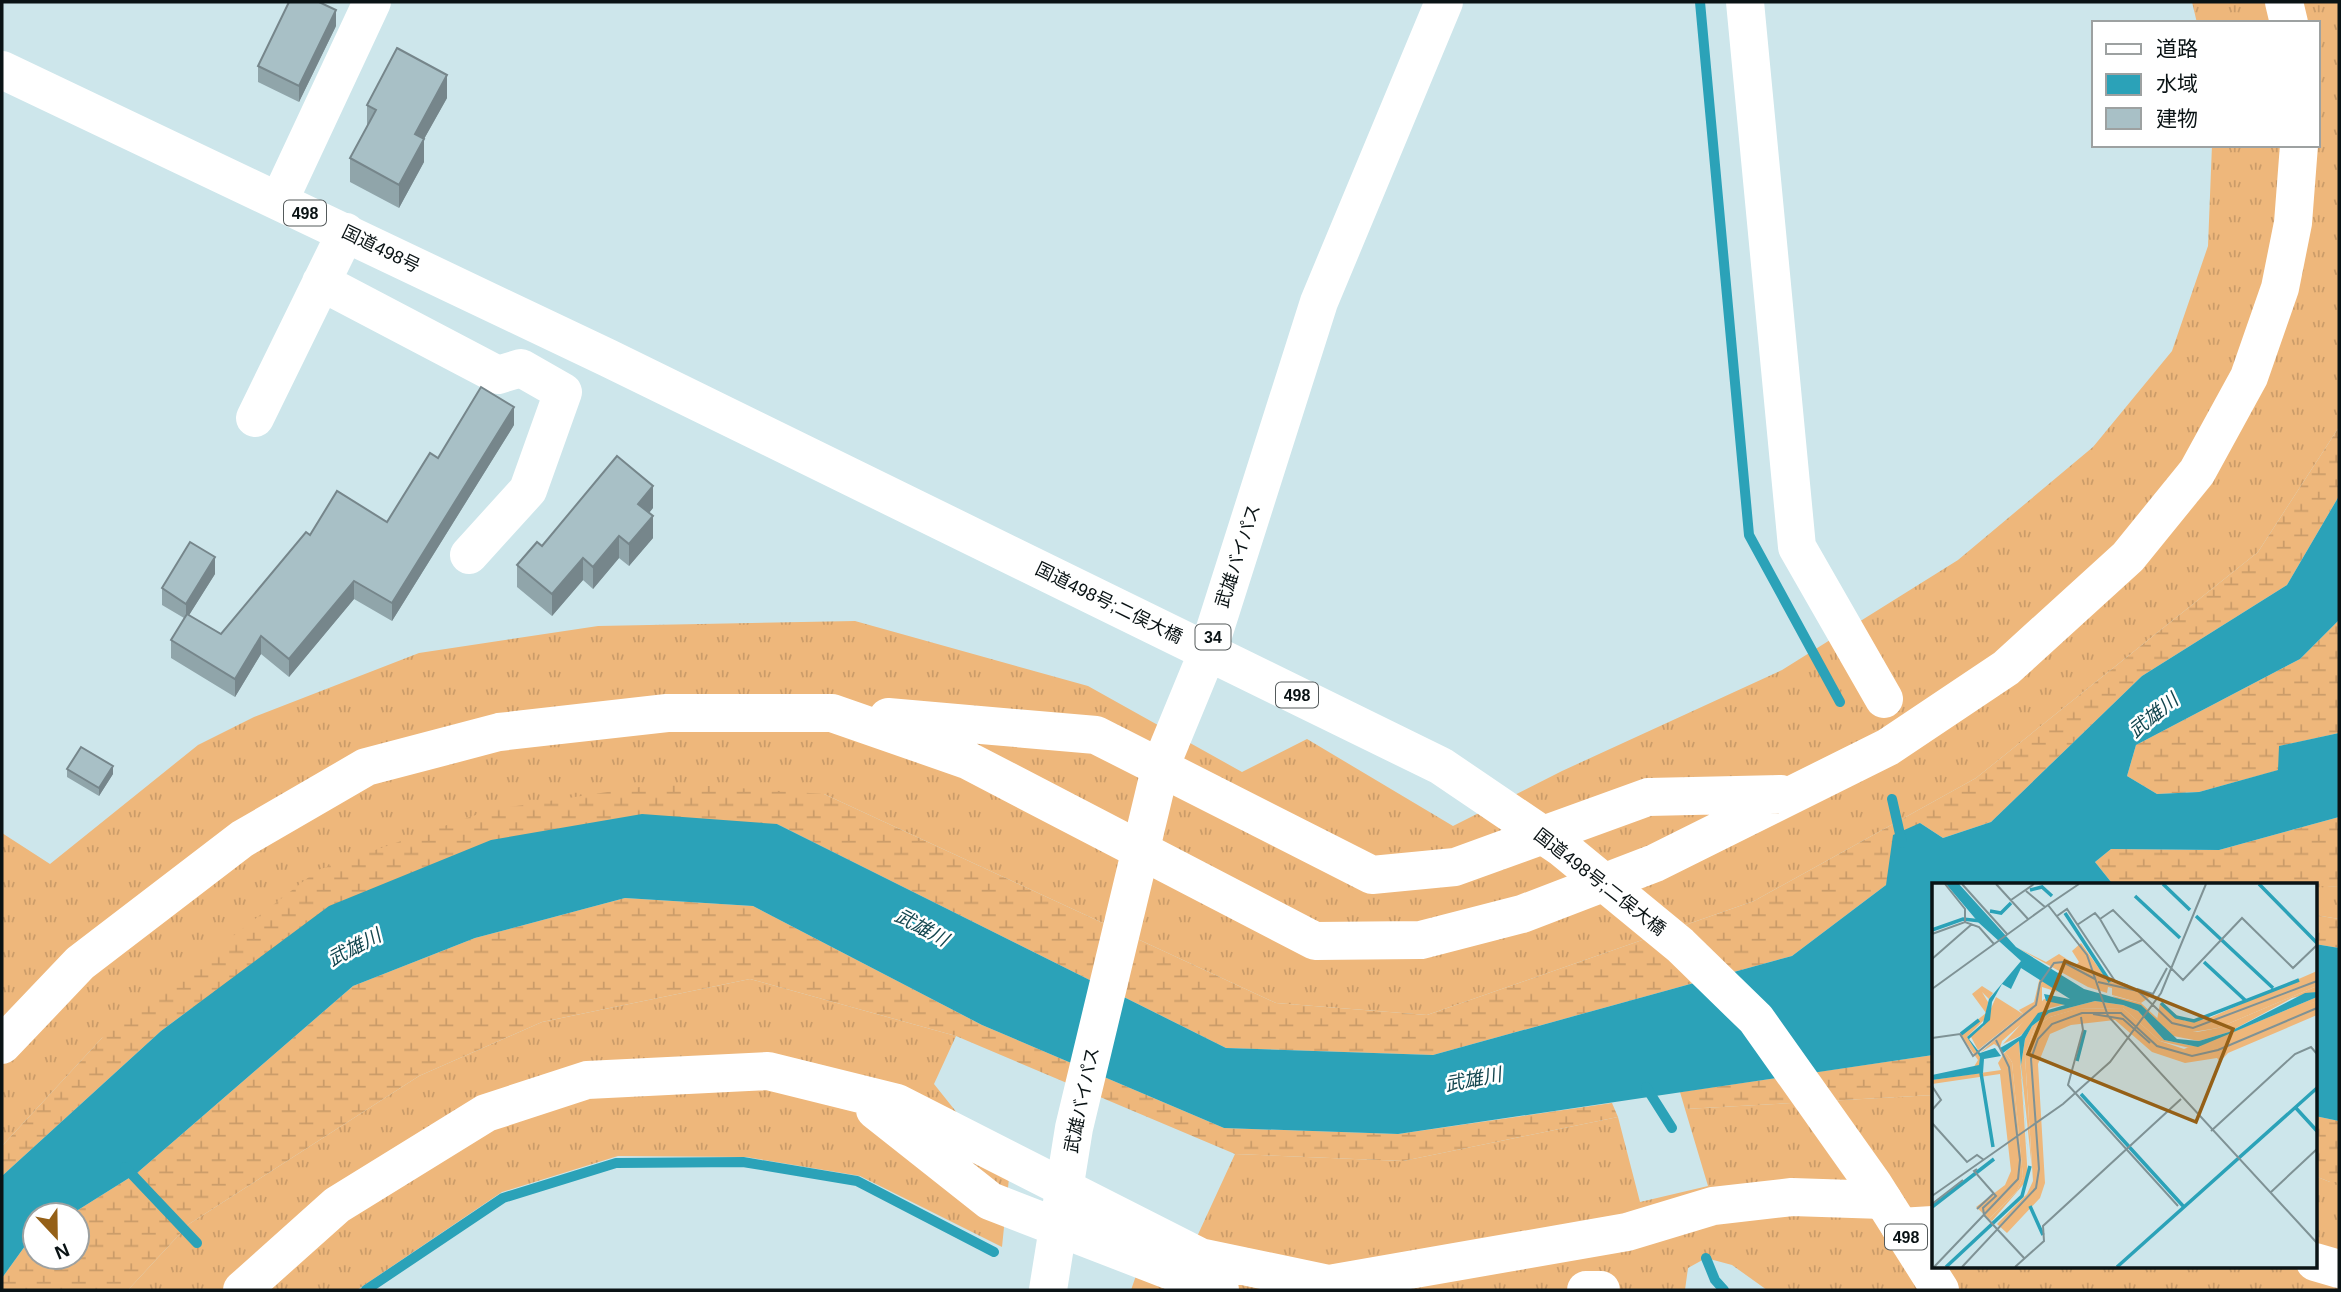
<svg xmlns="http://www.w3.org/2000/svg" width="2341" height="1292" viewBox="0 0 2341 1292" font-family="Helvetica,'Noto Sans JP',sans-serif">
  <defs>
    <pattern id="grass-tufts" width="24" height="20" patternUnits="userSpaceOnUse" patternTransform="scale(1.75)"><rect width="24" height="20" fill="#eeb77b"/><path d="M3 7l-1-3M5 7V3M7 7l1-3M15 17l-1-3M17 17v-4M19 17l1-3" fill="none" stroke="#cb9c69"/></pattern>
    <pattern id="wetland-marsh" width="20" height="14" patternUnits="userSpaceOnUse" patternTransform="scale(1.75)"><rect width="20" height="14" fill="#eeb77b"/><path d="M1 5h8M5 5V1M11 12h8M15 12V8" fill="none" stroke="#cb9c69"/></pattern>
  </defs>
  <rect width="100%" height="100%" fill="#cde6eb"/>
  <path fill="url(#grass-tufts)" d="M 2192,2 L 2339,2 L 2339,427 L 2258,552 L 1976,778 L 1754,901 L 1427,1015 L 1276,1003 L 824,794 L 102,1038 L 2,1146 L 2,833 L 50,864 L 198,745 L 254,717 L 419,653 L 598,626 L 855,621 L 1088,686 L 1242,772 L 1307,739 L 1453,826 L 1562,771 L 1782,670 L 1958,560 L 2093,447 L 2172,351 L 2208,246 L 2212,145 L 2318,145 L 2318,23 L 2197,23 Z
    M 2315,885 L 2339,887 L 2339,919 L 2315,915 Z
    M 750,979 L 956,1036 L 934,1084 L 1009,1178 L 1002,1247 L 860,1176 L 746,1157 L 618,1156 L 502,1192 L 357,1290 L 128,1290 L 189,1224 L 419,1076 L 542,1022 Z
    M 1933,1095 L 1933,1266 L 2315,1266 L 2315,1176 L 2330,1182 L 2339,1182 L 2339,1290 L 1767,1290 L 1732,1265 L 1706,1258 L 1688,1268 L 1685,1290 L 1131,1290 L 1147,1244 L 1195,1241 L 1235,1154 L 1403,1161 L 1618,1117 L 1640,1202 L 1708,1186 L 1685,1109 Z"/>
  <path fill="url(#wetland-marsh)" d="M 2339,427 L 2339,496 L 2287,585 L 2142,676 L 1991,822 L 1943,838 L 1920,823 L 1886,885 L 1792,956 L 1433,1055 L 1226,1048 L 777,824 L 329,906 L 161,1031 L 2,1176 L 2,1146 L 102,1038 L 318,870 L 490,810 L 666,783 L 824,794 L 1276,1003 L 1427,1015 L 1754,901 L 1976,778 L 2258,552 Z
    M 2339,620 L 2339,733 L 2280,746 L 2279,770 L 2199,792 L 2157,794 L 2127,776 L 2136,745 L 2300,659 Z
    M 2339,817 L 2339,887 L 2282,884 L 2117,884 L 2111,882 L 2095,862 L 2111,849 L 2219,850 Z
    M 625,898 L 753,906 L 982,1025 L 1224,1128 L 1398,1134 L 1612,1103 L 1618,1117 L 1403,1161 L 1235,1154 L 956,1036 L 750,979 L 542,1022 L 419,1076 L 189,1224 L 128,1290 L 2,1290 L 2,1278 L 30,1239 L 35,1236 L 35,1257 L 77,1257 L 77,1215 L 70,1215 L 137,1173 L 353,986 L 475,938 Z
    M 2315,915 L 2339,919 L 2339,948 L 2315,944 Z
    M 1933,1055 L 1933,1095 L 1685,1109 L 1680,1092 Z
    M 2315,1116 L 2339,1121 L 2339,1182 L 2330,1182 L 2315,1176 Z"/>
  <path fill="#2ba2b8" d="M 2339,496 L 2339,620 L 2300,659 L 2136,745 L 2127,776 L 2157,794 L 2199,792 L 2278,770 L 2279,746 L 2339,733 L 2339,817 L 2219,850 L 2111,849 L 2095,862 L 2111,882 L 2117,884 L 1933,884 L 1933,1055 L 1398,1134 L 1224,1128 L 982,1025 L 753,906 L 625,898 L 475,938 L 353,986 L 137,1173 L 70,1215 L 35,1215 L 35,1236 L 30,1239 L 2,1278 L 2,1176 L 161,1031 L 329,906 L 491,840 L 642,814 L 777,824 L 1226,1048 L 1433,1055 L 1792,956 L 1886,885 L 1893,835 L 1920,823 L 1943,838 L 1991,822 L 2142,676 L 2287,585 Z
    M 2315,944 L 2339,948 L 2339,1121 L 2315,1116 Z"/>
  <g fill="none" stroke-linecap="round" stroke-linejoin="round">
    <path stroke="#2ba2b8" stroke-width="10" d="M 1700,2 L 1749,535 L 1840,702
      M 1892,799 L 1902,843
      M 1646,1087 L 1672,1128
      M 125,1167 L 197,1243
      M 1706,1258 L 1715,1280 L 1724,1290
      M 366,1290 L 503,1198 L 616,1163 L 743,1162 L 857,1181 L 994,1252"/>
    <path stroke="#fff" stroke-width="38" d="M 1745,2 L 1797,547 L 1884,699
      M 2284,2 L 2289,23
      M 279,201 L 372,2
      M 321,282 L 498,375 L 521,368 L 563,392 L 528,490 L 469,555
      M 255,418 L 346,232
      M 888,717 L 1096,735 L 1372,875 L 1455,867 L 1648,797 L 1781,794
      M 2,1045 L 80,963 L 242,839 L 366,767 L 499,732 L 667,713 L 832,713 L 967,760 L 1315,941 L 1421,940 L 1522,914 L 1655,863 L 1888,747 L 2006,668 L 2128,557 L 2197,472 L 2249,377 L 2280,288 L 2293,223 L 2299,145
      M 875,1110 L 990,1201 L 1220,1290
      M 1900,1227 L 1933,1225
      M 2315,1262 L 2339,1269
      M 242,1290 L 337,1205 L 486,1113 L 587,1080 L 768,1071 L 897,1103 L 1200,1257 L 1329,1284 L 1627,1232 L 1713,1206 L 1792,1197 L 1883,1200
      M 1586,1290 L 1601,1290"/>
    <path stroke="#fff" stroke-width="38" d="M 2,70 L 608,358 L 1441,766 L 1562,848 L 1680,945 L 1756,1019 L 1873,1184 L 1940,1290
      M 1048,1290 L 1074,1128 L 1161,765 L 1208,651 L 1319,302 L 1444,2"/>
  </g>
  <path fill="#90a5aa" d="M 336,26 L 299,102 L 258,82 L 258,66 Z
    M 447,98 L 424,139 L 424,162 L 399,208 L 350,182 L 350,158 L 367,126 L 367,105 Z
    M 514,425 L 392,621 L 354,599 L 289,677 L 261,654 L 235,697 L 171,658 L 171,640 L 184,618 L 162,605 L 162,588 L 215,574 L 189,615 L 221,634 L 310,535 L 387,522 L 438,458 Z
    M 653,508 L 649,513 L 653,538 L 629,566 L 619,558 L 593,589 L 583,580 L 552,616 L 517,587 L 517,565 L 542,546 Z
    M 67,769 L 113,774 L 99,796 L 67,777 Z"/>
  <path fill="#76868b" d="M 336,10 L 336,26 L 299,102 L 299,86 Z
    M 447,75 L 447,98 L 424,139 L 424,162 L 399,208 L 399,185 L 415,134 Z
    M 514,407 L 514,425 L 392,621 L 392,603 Z
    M 653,486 L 653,508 L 638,526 L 638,504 Z
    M 653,516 L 653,538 L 629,566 L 629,544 Z
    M 619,536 L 619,558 L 593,589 L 593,567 Z
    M 215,557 L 215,574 L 186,620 L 186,604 Z
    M 583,558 L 583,580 L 552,616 L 552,594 Z
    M 354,581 L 354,599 L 289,677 L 289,659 Z
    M 261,636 L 261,654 L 235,697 L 235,679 Z
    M 113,766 L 113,774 L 99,796 L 99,788 Z"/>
  <path fill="#a8c0c6" stroke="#76868b" stroke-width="2" d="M 289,2 L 319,2 L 336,10 L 299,86 L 258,66 Z
    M 397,48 L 447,75 L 415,134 L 424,139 L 399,185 L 350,158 L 376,110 L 367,105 Z
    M 481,387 L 514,407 L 392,603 L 354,581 L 289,659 L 261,636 L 235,679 L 171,640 L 187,614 L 221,634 L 306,532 L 310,535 L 337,491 L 387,522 L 430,453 L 438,458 Z
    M 617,456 L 653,486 L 638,504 L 653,516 L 629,544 L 619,536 L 593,567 L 583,558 L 552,594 L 517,565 L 537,542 L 542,546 Z
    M 190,542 L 215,557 L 186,604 L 162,588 Z
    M 81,747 L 113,766 L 99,788 L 67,769 Z"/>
  <g text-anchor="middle" stroke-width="5" stroke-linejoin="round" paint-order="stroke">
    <g fill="#fff" stroke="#545a5b" stroke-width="2">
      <rect x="284" y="200.5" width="42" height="25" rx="5"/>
      <rect x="1195.5" y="624.5" width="35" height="25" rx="5"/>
      <rect x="1276" y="682.5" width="42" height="25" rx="5"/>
      <rect x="1885" y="1224.5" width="42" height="25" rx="5"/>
    </g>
    <g font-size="16" font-weight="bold" fill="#0a1315">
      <text x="305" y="219">498</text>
      <text x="1213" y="643">34</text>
      <text x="1297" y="701">498</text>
      <text x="1906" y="1243">498</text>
    </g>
    <g font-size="18" fill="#0a1315" stroke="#fff">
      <text transform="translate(381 249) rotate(26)" y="6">国道498号</text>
      <text transform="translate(1238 556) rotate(-72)" y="6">武雄バイパス</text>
      <text transform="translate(1109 603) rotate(26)" y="6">国道498号;二俣大橋</text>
      <text transform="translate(1600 882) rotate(38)" y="6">国道498号;二俣大橋</text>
      <text transform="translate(1082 1100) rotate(-78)" y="6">武雄バイパス</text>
    </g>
    <g font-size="19" font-style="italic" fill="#14464f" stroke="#fff">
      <text transform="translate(2153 715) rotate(-39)" y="7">武雄川</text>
      <text transform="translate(922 927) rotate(28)" y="7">武雄川</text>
      <text transform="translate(354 947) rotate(-28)" y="7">武雄川</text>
      <text transform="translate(1473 1079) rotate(-11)" y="7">武雄川</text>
    </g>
  </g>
  <g transform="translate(1932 883)">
    <rect width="385" height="385" fill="#cde6eb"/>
    <path d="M 149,60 L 176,98 L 221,112 L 209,120 L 180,112 L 180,105 L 176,104 L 175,110 L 156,104 L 84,64 L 114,79 L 127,71 L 144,82 L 147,79 L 140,68 ZM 385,88 L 385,103 L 286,145 L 254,150 L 238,147 L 225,137 L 228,120 L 253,138 L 275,136 ZM 108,94 L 126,109 L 110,104 L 110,123 L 70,158 L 68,165 L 62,161 L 48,170 L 91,131 L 87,127 L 102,119 ZM 385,118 L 385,132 L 296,170 L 288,179 L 285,175 L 253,180 L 220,169 L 183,137 L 139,142 L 118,151 L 106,181 L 113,300 L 108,315 L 75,350 L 65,341 L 95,311 L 101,298 L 93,173 L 103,144 L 118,134 L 144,126 L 191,125 L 228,158 L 252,166 ZM 73,169 L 80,179 L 91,294 L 85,308 L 57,336 L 44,324 L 73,302 L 79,288 L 68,191 L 0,201 L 0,197 L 69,187 L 66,180 Z" fill="#eeb77b"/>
    <path d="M 50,103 L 61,110 L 57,116 L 50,109 L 56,119 L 54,135 L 35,154 L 49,174 L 47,182 L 40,187 L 46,177 L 28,151 L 54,130 L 40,111 ZM 385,103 L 385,109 L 360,115 L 297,149 L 267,158 L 236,152 L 223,137 L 180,113 L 209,120 L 238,147 L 265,149 L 286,145 ZM 385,114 L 385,118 L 286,161 L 266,167 L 228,158 L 191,125 L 145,126 L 118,134 L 103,144 L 93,173 L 100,286 L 89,182 L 93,156 L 100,143 L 117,130 L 163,118 L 191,122 L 206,128 L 232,157 L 266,164 ZM 112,116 L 134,121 L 118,125 L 88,153 L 71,161 ZM 87,158 L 96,296 L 60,338 L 57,336 L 85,308 L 91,294 L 80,179 L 73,169 Z" fill="#eeb77b"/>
    <path d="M 64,114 L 91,131 L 46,167 L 38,152 L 51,144 Z" fill="#eeb77b"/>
    <path d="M 14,1 L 27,1 L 84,64 L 152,106 L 209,122 L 245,156 L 267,158 L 297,149 L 373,110 L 385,109 L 385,114 L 266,164 L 232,157 L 206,128 L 191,122 L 163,118 L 117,130 L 100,143 L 93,156 L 89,182 L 97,287 L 87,158 L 71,170 L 68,165 L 89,153 L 106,130 L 133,122 L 114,118 L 112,111 L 138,116 L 89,85 L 79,106 L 70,101 L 60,119 L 58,137 L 37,156 L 48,170 L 63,165 L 69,173 L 52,176 L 51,190 L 0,197 L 0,192 L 47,182 L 48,174 L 35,154 L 51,140 L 57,116 L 89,78 L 47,40 Z" fill="#2ba2b8"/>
    <path fill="none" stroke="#2ba2b8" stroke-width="3.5" d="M 231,1 L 258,27M 327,1 L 385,60M 98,7 L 110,4 L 120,13M 203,13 L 248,55M 58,28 L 69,30 L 79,20M 133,30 L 178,99M 264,33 L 341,105M 0,47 L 31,36 L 49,38M 272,79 L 314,118M 229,120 L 244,134 L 262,138 L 367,97M 29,151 L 47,137M 145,178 L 153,147M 49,190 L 61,264M 149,211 L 252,324M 363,224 L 385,248M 98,323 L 111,352M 0,324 L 62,276M 14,384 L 90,313 L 98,283M 185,384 L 385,205"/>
    <path fill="none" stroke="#7f9295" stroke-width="2" d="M 13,1 L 33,26 L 33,39M 30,1 L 75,51M 64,1 L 96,36M 147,1 L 116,22 L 155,72 L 176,133 L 385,360M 94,8 L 113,24M 79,17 L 102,1M 125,33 L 135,26 L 183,98 L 196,103M 168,36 L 187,69 L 210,57M 145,42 L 163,30 L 168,36 L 181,27 L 251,97 L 310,35 L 361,85 L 385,62M 0,51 L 33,39 L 47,44 L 62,61M 0,76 L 40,41M 166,99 L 206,108 L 240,140 L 261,145 L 385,98M 0,106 L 116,22M 205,106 L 221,111 L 235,85M 161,131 L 191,136 L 218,160M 149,134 L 151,147 L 136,202 L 246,323M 0,155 L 28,151 L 41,173 L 104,122 L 108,100 L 122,80 L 131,79 L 163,96M 0,203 L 9,217 L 0,227M 0,240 L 35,279 L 45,272 L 52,277M 279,248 L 363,171 L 379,164 L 385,171M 45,286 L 42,288 L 64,313 L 51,325 L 52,332 L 93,376M 339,309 L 385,266M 0,313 L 131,221 L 178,179 L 229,110 L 274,1M 0,321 L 31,297M 45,326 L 62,310M 2,384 L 86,296 L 88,277 L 77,184 L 64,157M 30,384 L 104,305 L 107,286 L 99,176 L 106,156 L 120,141 L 150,130 L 189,130 L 225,163 L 260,173 L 286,167 L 385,125M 83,384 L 112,358 L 111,343 L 249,216"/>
    <path fill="#956017" fill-opacity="0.15" stroke="#956017" stroke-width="3.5" d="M 133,78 L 301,146 L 264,239 L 96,171 Z"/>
    <rect width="385" height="385" fill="none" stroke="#0a1315" stroke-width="3.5"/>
  </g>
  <rect width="2341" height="1292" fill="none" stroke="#0a1315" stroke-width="7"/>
  <rect x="2092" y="21" width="228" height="126" fill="#ffffff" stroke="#9da1a1" stroke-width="2"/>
  <rect x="2106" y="44" width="35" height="10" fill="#ffffff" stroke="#9da1a1" stroke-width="2"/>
  <text x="2156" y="56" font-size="21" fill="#0a1315">道路</text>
  <rect x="2106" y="74" width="35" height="21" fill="#2ba2b8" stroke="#9da1a1" stroke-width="2"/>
  <text x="2156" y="91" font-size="21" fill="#0a1315">水域</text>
  <rect x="2106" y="108" width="35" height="21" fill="#a8c0c6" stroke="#9da1a1" stroke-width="2"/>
  <text x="2156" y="126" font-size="21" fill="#0a1315">建物</text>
  <g transform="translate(56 1236) rotate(158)"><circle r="33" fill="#ffffff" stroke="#9da1a1" stroke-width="2"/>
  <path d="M0-5L12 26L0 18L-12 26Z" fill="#956017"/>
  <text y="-10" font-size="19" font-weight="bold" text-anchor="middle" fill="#0a1315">N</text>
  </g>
</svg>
